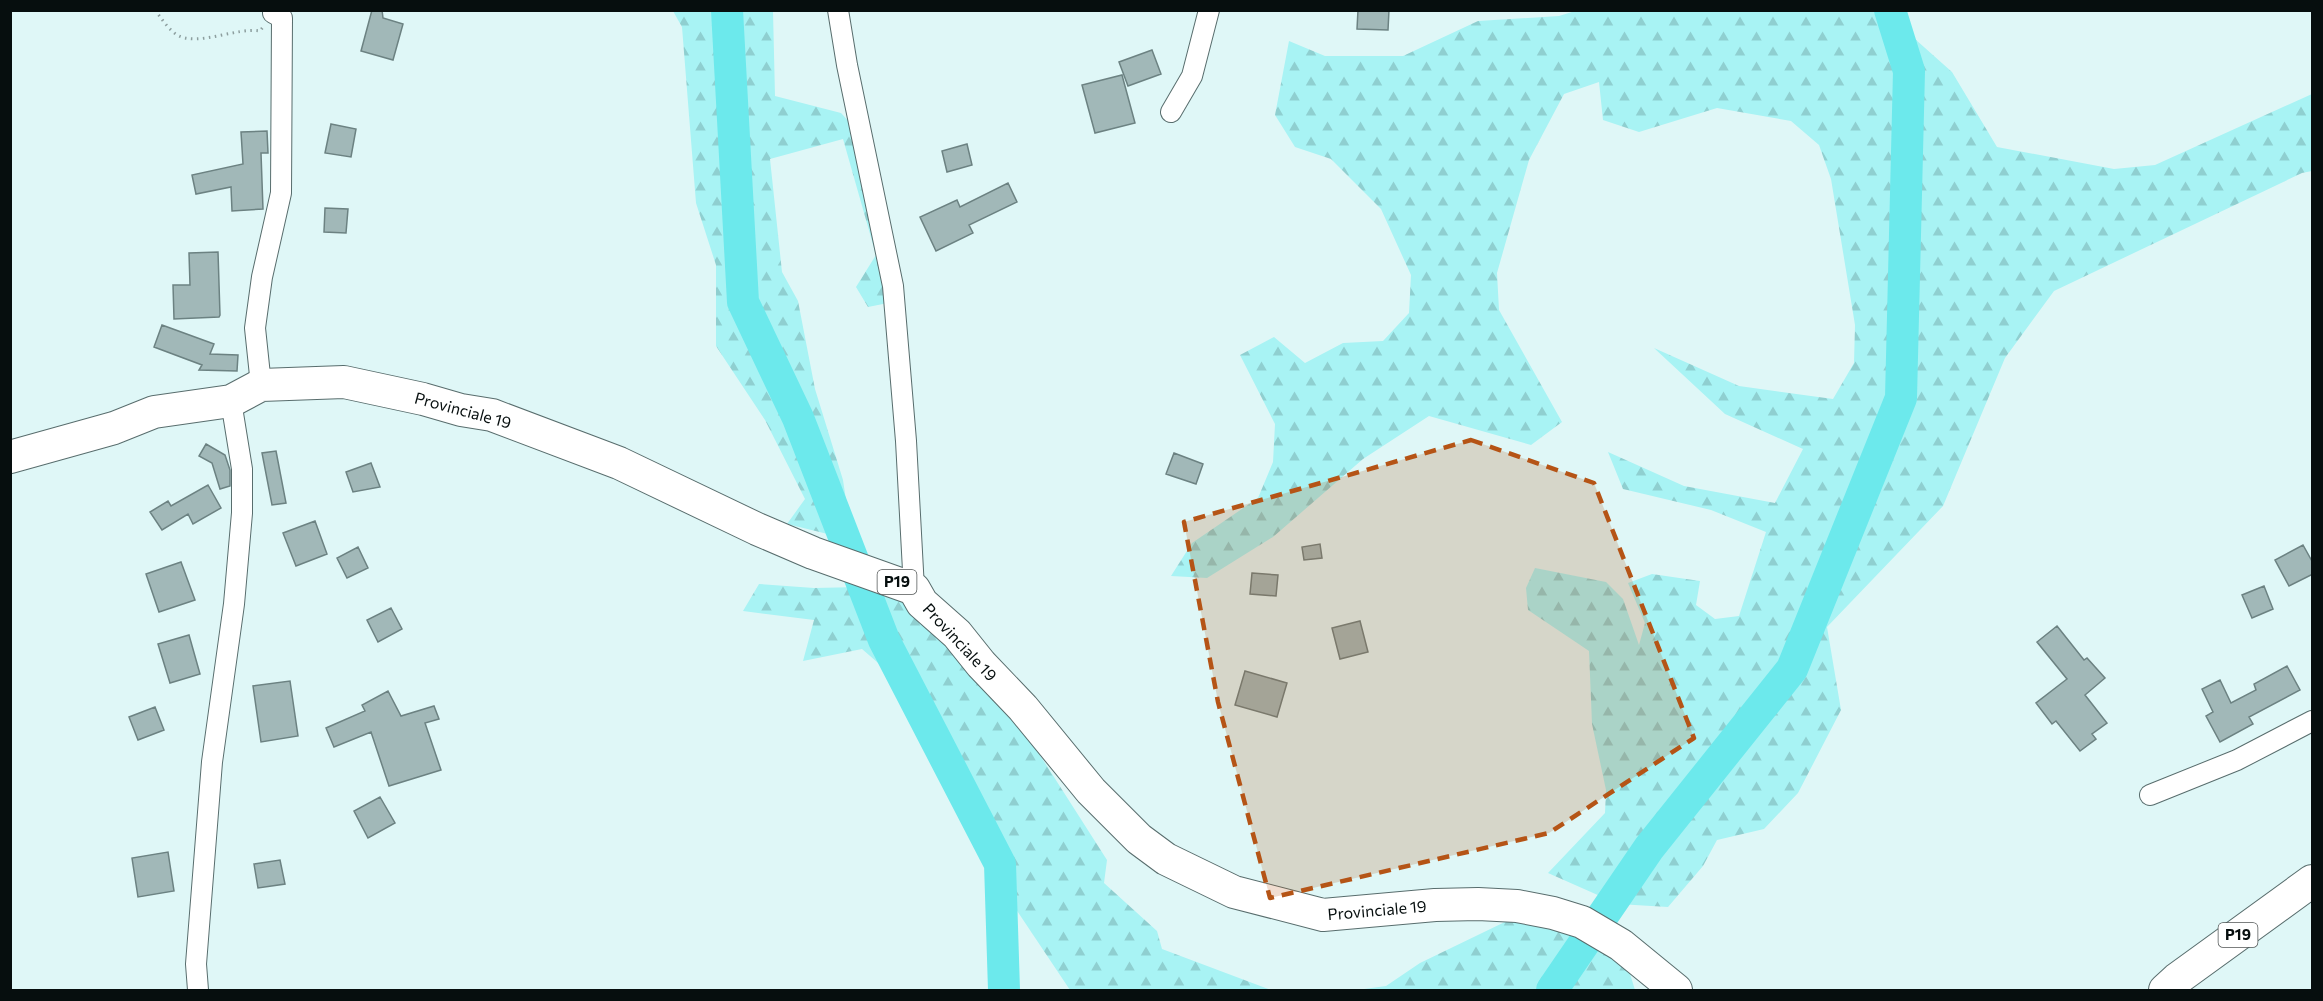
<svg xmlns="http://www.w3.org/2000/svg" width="2323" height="1001" viewBox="0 0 2323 1001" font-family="Commissioner,sans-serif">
  <defs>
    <pattern id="forest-firs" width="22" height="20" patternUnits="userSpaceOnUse" patternTransform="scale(1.5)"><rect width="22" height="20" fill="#a8f3f4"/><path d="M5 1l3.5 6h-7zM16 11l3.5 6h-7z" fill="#8fcfd0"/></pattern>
  </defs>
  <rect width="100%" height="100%" fill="#dff7f7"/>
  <path fill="url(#forest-firs)" d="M 673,11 L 773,11 L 775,96 L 841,113 L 868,142 L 888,303 L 868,307 L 856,287 L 876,255 L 843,139 L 770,159 L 782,272 L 798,301 L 815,389 L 843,480 L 852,540 L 787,524 L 805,499 L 765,420 L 716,346 L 716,265 L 696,203 L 682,27 Z
    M 1575,11 L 1904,11 L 1906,31 L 1952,72 L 1997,147 L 2114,169 L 2155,165 L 2312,94 L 2312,171 L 2302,173 L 2054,291 L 2005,358 L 1943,506 L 1827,627 L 1841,710 L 1798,793 L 1764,829 L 1717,840 L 1703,866 L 1668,907 L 1618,904 L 1548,873 L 1605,813 L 1606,790 L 1592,724 L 1589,651 L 1528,610 L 1526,588 L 1535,568 L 1606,582 L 1623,599 L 1639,645 L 1645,623 L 1628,583 L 1652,574 L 1700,581 L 1696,605 L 1715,619 L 1739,616 L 1766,532 L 1711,510 L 1623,489 L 1608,452 L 1684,486 L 1775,503 L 1803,449 L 1725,414 L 1654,348 L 1739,386 L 1833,399 L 1854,363 L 1855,325 L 1831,179 L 1819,145 L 1791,121 L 1717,108 L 1639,132 L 1603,120 L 1599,82 L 1564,94 L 1529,160 L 1497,273 L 1499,310 L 1562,422 L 1531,445 L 1429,416 L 1363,459 L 1273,537 L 1207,578 L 1171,576 L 1192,543 L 1258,498 L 1273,462 L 1275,424 L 1240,355 L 1274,337 L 1305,363 L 1343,343 L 1383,341 L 1409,313 L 1411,275 L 1381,209 L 1331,159 L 1295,147 L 1275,115 L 1289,41 L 1325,56 L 1403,56 L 1478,21 L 1559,16 Z
    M 759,584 L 814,588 L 860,587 L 933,607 L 1006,702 L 1107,860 L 1104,883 L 1157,931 L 1162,949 L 1271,990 L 1070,990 L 997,881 L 937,714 L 862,649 L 803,661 L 814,620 L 743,611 Z
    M 1511,919 L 1574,928 L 1627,964 L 1635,990 L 1357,990 L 1386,986 L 1420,963 Z"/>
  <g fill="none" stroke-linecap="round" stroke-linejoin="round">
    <path stroke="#6ce9ec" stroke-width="32" d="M 727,10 L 743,302 L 798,418 L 884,640 L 1000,864 L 1004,990
      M 1552,990 L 1649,848 L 1792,669 L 1901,398 L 1909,71 L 1890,10"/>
  </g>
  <path fill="#a1b8b8" stroke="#6c8282" stroke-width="1.5" d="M 372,10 L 382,10 L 383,18 L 403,24 L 393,60 L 361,51 Z
    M 1358,10 L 1389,10 L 1388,30 L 1357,29 Z
    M 1152,50 L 1161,74 L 1128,86 L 1119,62 Z
    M 1122,75 L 1135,123 L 1095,133 L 1082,85 Z
    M 331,124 L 356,129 L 351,157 L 325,153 Z
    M 267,131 L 268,153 L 261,153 L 263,209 L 232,211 L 231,187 L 196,194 L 192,175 L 243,164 L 241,132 Z
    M 967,144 L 972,165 L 947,172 L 942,151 Z
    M 1008,183 L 1017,202 L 969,225 L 973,233 L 936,251 L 920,217 L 957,200 L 960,207 Z
    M 325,208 L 348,209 L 346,233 L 324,232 Z
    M 218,252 L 220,315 L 219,317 L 174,319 L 173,285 L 190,285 L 189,253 Z
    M 162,325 L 214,344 L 210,354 L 238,355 L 237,371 L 199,370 L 202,365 L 154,347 Z
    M 206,444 L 225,455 L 230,470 L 230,486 L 220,489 L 212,463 L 199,456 Z
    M 276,451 L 286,503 L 272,505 L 262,453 Z
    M 1174,453 L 1203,464 L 1196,484 L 1166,474 Z
    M 371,463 L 380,487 L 353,492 L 346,472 Z
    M 208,485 L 221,508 L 193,524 L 188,514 L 162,530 L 150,512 L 168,501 L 171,506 Z
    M 315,521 L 327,554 L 296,566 L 283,533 Z
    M 1320,544 L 1322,558 L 1304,560 L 1302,547 Z
    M 2303,545 L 2313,563 L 2313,574 L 2289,586 L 2275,560 Z
    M 358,547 L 368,568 L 347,578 L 337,558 Z
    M 181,562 L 195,600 L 159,612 L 146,574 Z
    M 1252,573 L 1278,575 L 1276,596 L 1250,594 Z
    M 2264,586 L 2273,609 L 2252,618 L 2242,595 Z
    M 391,608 L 402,629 L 378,642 L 367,620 Z
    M 1360,621 L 1368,652 L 1340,659 L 1332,628 Z
    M 2057,626 L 2084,660 L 2087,658 L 2105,678 L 2085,695 L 2107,723 L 2092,734 L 2096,739 L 2080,751 L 2056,721 L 2052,724 L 2036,703 L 2067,679 L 2037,642 Z
    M 189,635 L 200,674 L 170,683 L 158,644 Z
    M 2287,666 L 2300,690 L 2249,717 L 2253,724 L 2220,742 L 2206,716 L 2213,712 L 2202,689 L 2220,680 L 2231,703 L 2256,690 L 2254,684 Z
    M 1245,671 L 1287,683 L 1277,717 L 1235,705 Z
    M 290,681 L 298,736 L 261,742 L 253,686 Z
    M 388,691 L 401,716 L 434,706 L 439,719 L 425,723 L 441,770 L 389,786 L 371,732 L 334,747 L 326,728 L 365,711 L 362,705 Z
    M 155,707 L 164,730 L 138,740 L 129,717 Z
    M 380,797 L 395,823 L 368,838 L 354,811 Z
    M 168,852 L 174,891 L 138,897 L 132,858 Z
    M 280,860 L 285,884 L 258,888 L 254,864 Z"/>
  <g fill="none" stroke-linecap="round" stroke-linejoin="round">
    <g stroke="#586d6d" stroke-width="22">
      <path id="minor" d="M 838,10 L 847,65 L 893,286 L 906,441 L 914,589
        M 1171,112 L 1192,76 L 1209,10
        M 261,385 L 255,328 L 262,277 L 281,193 L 282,18 L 273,13 L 274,10
        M 2150,795 L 2237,760 L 2312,721
        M 198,990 L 196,964 L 212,762 L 234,604 L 242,513 L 242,469 L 231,401"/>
    </g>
    <g stroke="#586d6d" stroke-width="34">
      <path id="primary" d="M 10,457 L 114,428 L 154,412 L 231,401 L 261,385 L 344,382 L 423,399 L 461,410 L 492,415 L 619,463 L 757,529 L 813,553 L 914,589 L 922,603 L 957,634 L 981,664 L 1023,708 L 1091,791 L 1139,839 L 1166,859 L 1234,892 L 1323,915 L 1435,905 L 1478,904 L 1517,906 L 1553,913 L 1582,922 L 1621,945 L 1676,990
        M 2165,990 L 2177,979 L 2312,881"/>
    </g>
    <path stroke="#8d9f9f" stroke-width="3" stroke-dasharray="1.5 4.5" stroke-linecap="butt" d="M 155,10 C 162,19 168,29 177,35 C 198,47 236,27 260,31 L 263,27"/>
    <use href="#minor" stroke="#fff" stroke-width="20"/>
    <use href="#primary" stroke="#fff" stroke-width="32"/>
  </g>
  <path fill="#b55416" fill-opacity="0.2" stroke="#b55416" stroke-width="4.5" stroke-dasharray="12 8" stroke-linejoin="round" d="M 1471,440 L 1594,483 L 1694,738 L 1549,833 L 1270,898 L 1218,702 L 1184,522 Z"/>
  <g text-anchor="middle" stroke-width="4.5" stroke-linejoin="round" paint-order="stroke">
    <g fill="#fff" stroke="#515656" stroke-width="1.5">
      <rect x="877.5" y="570" width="39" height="24" rx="4.5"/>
      <rect x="2218.5" y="923" width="39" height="24" rx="4.5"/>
    </g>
    <g font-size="15" font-weight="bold" fill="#060e0e">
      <text x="897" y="587">P19</text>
      <text x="2238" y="940">P19</text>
    </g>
    <g font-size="16" fill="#060e0e" stroke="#fff">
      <text transform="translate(463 410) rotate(15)" y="6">Provinciale 19</text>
      <text transform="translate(960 642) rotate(47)" y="6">Provinciale 19</text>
      <text transform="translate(1377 910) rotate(-5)" y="6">Provinciale 19</text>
    </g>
  </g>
  <rect width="2323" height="1001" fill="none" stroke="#060e0e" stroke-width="24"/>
</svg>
